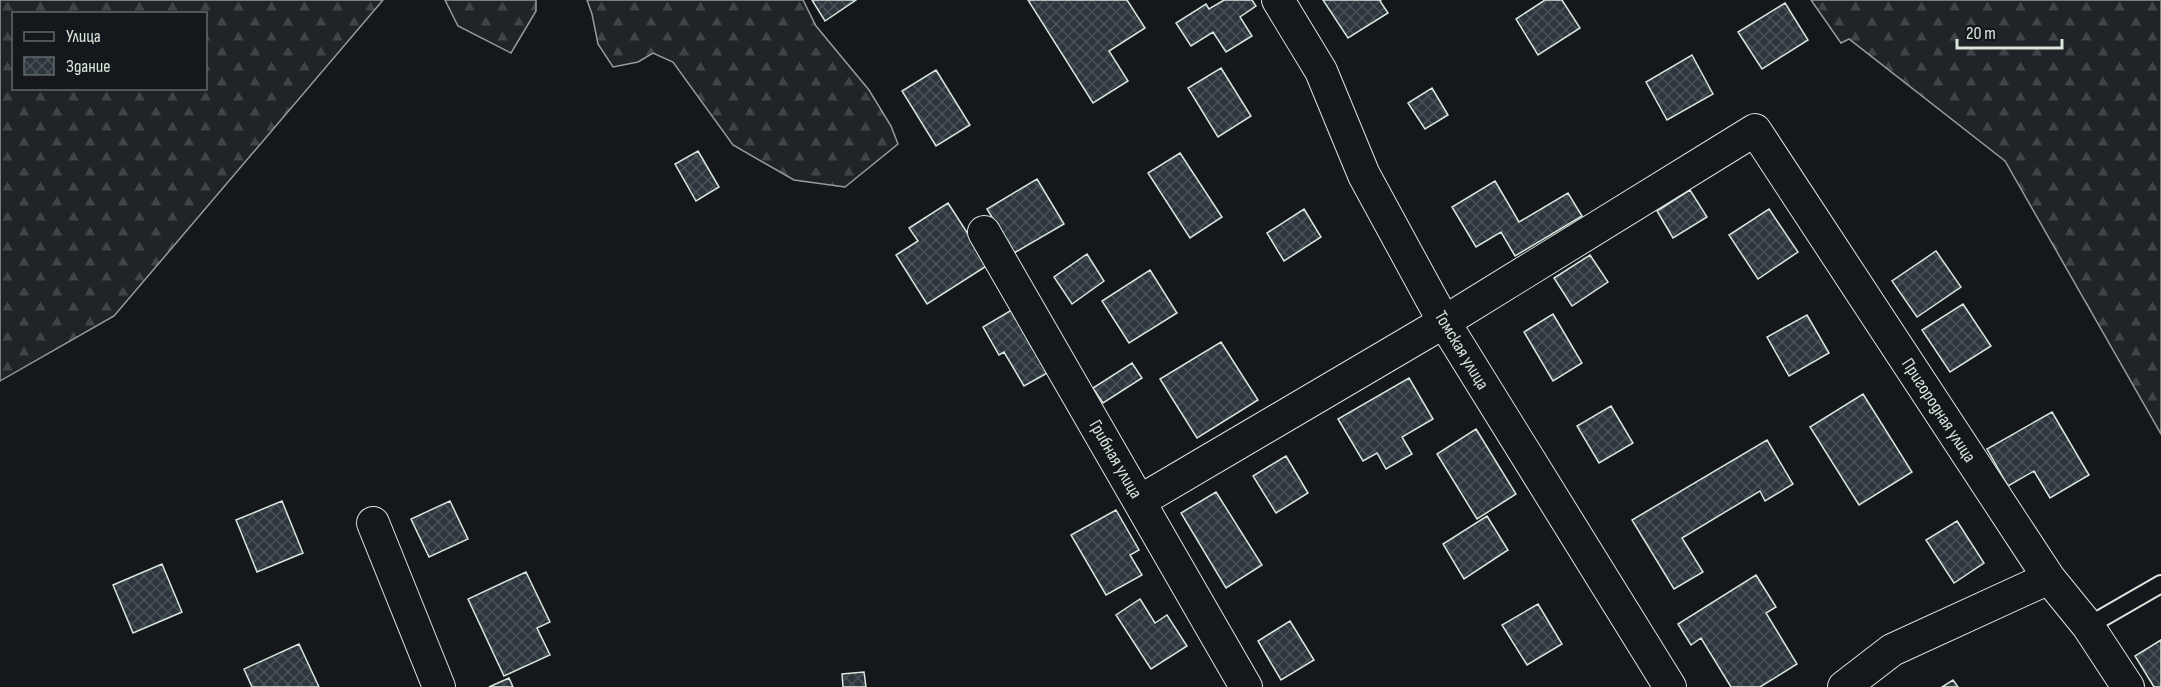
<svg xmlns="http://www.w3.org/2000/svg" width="2161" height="687" viewBox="0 0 2161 687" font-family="'Sofia Sans Condensed',sans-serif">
  <defs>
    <pattern id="forest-firs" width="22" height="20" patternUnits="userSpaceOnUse" patternTransform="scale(1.5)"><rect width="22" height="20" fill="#202428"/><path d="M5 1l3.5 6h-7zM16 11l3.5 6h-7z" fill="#404447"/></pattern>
    <pattern id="building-cross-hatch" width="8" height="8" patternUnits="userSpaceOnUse" patternTransform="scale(1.5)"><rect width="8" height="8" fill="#2c363c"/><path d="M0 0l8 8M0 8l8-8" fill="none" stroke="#4a5358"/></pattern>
  </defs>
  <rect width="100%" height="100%" fill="#14181c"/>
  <path fill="url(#forest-firs)" stroke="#939e99" stroke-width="1.5" fill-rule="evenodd" d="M 0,0 L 383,0 L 114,316 L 0,381 ZM 14,14 L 206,14 L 206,88 L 14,88 Z
    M 445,0 L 536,0 L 536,11 L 511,53 L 458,26 Z
    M 587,0 L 803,0 L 816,26 L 869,90 L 891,126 L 898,144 L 845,187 L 794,180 L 733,145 L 673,62 L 653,53 L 638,62 L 613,67 L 598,44 L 592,14 Z
    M 1811,0 L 2161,0 L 2161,434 L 2005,161 L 1849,39 L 1841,43 Z"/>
  <path fill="url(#building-cross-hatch)" stroke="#d8e6dc" stroke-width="1.5" d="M 812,0 L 856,0 L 825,21 Z
    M 1028,0 L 1127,0 L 1145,28 L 1109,51 L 1128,81 L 1093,103 Z
    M 1224,0 L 1252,0 L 1256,6 L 1240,17 L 1252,36 L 1226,52 L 1213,32 L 1191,46 L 1176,23 L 1206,4 L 1209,9 Z
    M 1323,0 L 1381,0 L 1380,1 L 1388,13 L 1348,38 Z
    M 1545,0 L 1562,0 L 1580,28 L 1538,55 L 1516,19 Z
    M 1785,3 L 1808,40 L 1762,69 L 1738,32 Z
    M 1692,55 L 1713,94 L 1667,120 L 1646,82 Z
    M 1221,68 L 1251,116 L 1218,137 L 1188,88 Z
    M 936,70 L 970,125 L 936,146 L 902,91 Z
    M 1432,88 L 1448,115 L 1425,129 L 1408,103 Z
    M 698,151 L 719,187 L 696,201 L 675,164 Z
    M 1180,153 L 1222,217 L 1190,238 L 1148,173 Z
    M 1037,179 L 1064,224 L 1014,253 L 987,209 Z
    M 1495,181 L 1519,222 L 1568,193 L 1582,216 L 1515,256 L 1501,232 L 1476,247 L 1452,207 Z
    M 1690,190 L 1707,217 L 1673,238 L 1657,211 Z
    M 948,203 L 988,265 L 927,304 L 896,255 L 918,241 L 909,228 Z
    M 1304,209 L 1321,237 L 1284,261 L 1267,233 Z
    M 1769,209 L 1798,252 L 1758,279 L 1729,235 Z
    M 1936,251 L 1961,287 L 1917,317 L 1892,281 Z
    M 1087,254 L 1104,281 L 1072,304 L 1054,277 Z
    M 1590,255 L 1608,282 L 1572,306 L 1554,278 Z
    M 1150,270 L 1177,313 L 1129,343 L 1102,301 Z
    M 1963,304 L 1991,346 L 1950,372 L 1922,330 Z
    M 1015,308 L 1051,371 L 1024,386 L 1004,352 L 999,355 L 983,327 Z
    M 1553,314 L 1582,363 L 1553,381 L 1524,332 Z
    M 1807,315 L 1829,353 L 1789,376 L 1767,337 Z
    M 1221,342 L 1258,400 L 1197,438 L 1160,379 Z
    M 1132,363 L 1142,378 L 1103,403 L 1093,388 Z
    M 1409,378 L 1433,419 L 1402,437 L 1412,454 L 1386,469 L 1377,453 L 1363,461 L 1338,419 Z
    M 1863,394 L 1912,472 L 1859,505 L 1810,427 Z
    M 1611,406 L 1633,443 L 1599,463 L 1577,426 Z
    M 2052,412 L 2089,475 L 2050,498 L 2034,471 L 2008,486 L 1987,449 Z
    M 1476,429 L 1516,494 L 1477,519 L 1437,454 Z
    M 1767,440 L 1793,484 L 1765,501 L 1760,491 L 1682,538 L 1703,572 L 1674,589 L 1632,520 Z
    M 1286,456 L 1308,493 L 1276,513 L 1253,476 Z
    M 1216,492 L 1262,565 L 1226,588 L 1181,513 Z
    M 282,501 L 303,553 L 257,572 L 236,520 Z
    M 450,501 L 468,539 L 429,557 L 411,519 Z
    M 1116,510 L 1139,550 L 1130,555 L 1142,575 L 1106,595 L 1071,535 Z
    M 1487,516 L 1508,550 L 1464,579 L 1443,544 Z
    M 1957,521 L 1984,563 L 1954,583 L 1926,540 Z
    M 162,564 L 182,612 L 133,633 L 113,585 Z
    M 526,572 L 550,622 L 537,628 L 550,655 L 504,676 L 468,599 Z
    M 1756,575 L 1776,607 L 1766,613 L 1797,664 L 1760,687 L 1731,687 L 1701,638 L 1691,645 L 1678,624 Z
    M 1140,599 L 1155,623 L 1167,615 L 1187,646 L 1151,669 L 1116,615 Z
    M 1538,604 L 1562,644 L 1527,665 L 1502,625 Z
    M 1290,621 L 1314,660 L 1281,680 L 1258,641 Z
    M 2161,640 L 2161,687 L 2154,687 L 2135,656 Z
    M 299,644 L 319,687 L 252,687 L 244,669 Z
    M 864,672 L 866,687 L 843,687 L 842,674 Z
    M 509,678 L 513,687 L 489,687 Z
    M 1953,680 L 1958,687 L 1942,687 Z"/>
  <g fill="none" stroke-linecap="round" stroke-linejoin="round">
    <g stroke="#d8e6dc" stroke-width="20">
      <path id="service" d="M 2088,626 L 2161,584"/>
    </g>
    <g stroke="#d8e6dc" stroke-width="34">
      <path id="minor" d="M 1278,0 L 1321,71 L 1364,175 L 1444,322 L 1670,687
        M 984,232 L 1246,687
        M 1140,501 L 1444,322 L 1755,130 L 2049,578 L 2088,626 L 2128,687
        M 373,523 L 439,687
        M 1844,687 L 1892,650 L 2049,578"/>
    </g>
    <use href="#service" stroke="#14181c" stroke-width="16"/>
    <use href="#minor" stroke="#14181c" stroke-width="32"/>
  </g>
  <g text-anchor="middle" stroke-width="4.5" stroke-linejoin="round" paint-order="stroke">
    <g font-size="18" fill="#d8e6dc" stroke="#14181c">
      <text transform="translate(1462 350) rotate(59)" y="6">Томская улица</text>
      <text transform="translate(1939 410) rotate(57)" y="6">Пригородная улица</text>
      <text transform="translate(1116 459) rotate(60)" y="6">Грибная улица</text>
    </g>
  </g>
  <rect x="12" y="12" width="195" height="78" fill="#14181c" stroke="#626a69" stroke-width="1.5"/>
  <rect x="24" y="32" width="30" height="9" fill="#14181c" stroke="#626a69" stroke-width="1.5"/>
  <text x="66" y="42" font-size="18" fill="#d8e6dc">Улица</text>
  <rect x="24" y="57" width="30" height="18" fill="url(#building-cross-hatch)" stroke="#626a69" stroke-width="1.5"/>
  <text x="66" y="72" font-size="18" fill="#d8e6dc">Здание</text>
  <path d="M1957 39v9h105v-9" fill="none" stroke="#d8e6dc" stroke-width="3"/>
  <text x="1966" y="39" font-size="18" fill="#d8e6dc" stroke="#14181c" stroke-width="4.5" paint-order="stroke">20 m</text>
</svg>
